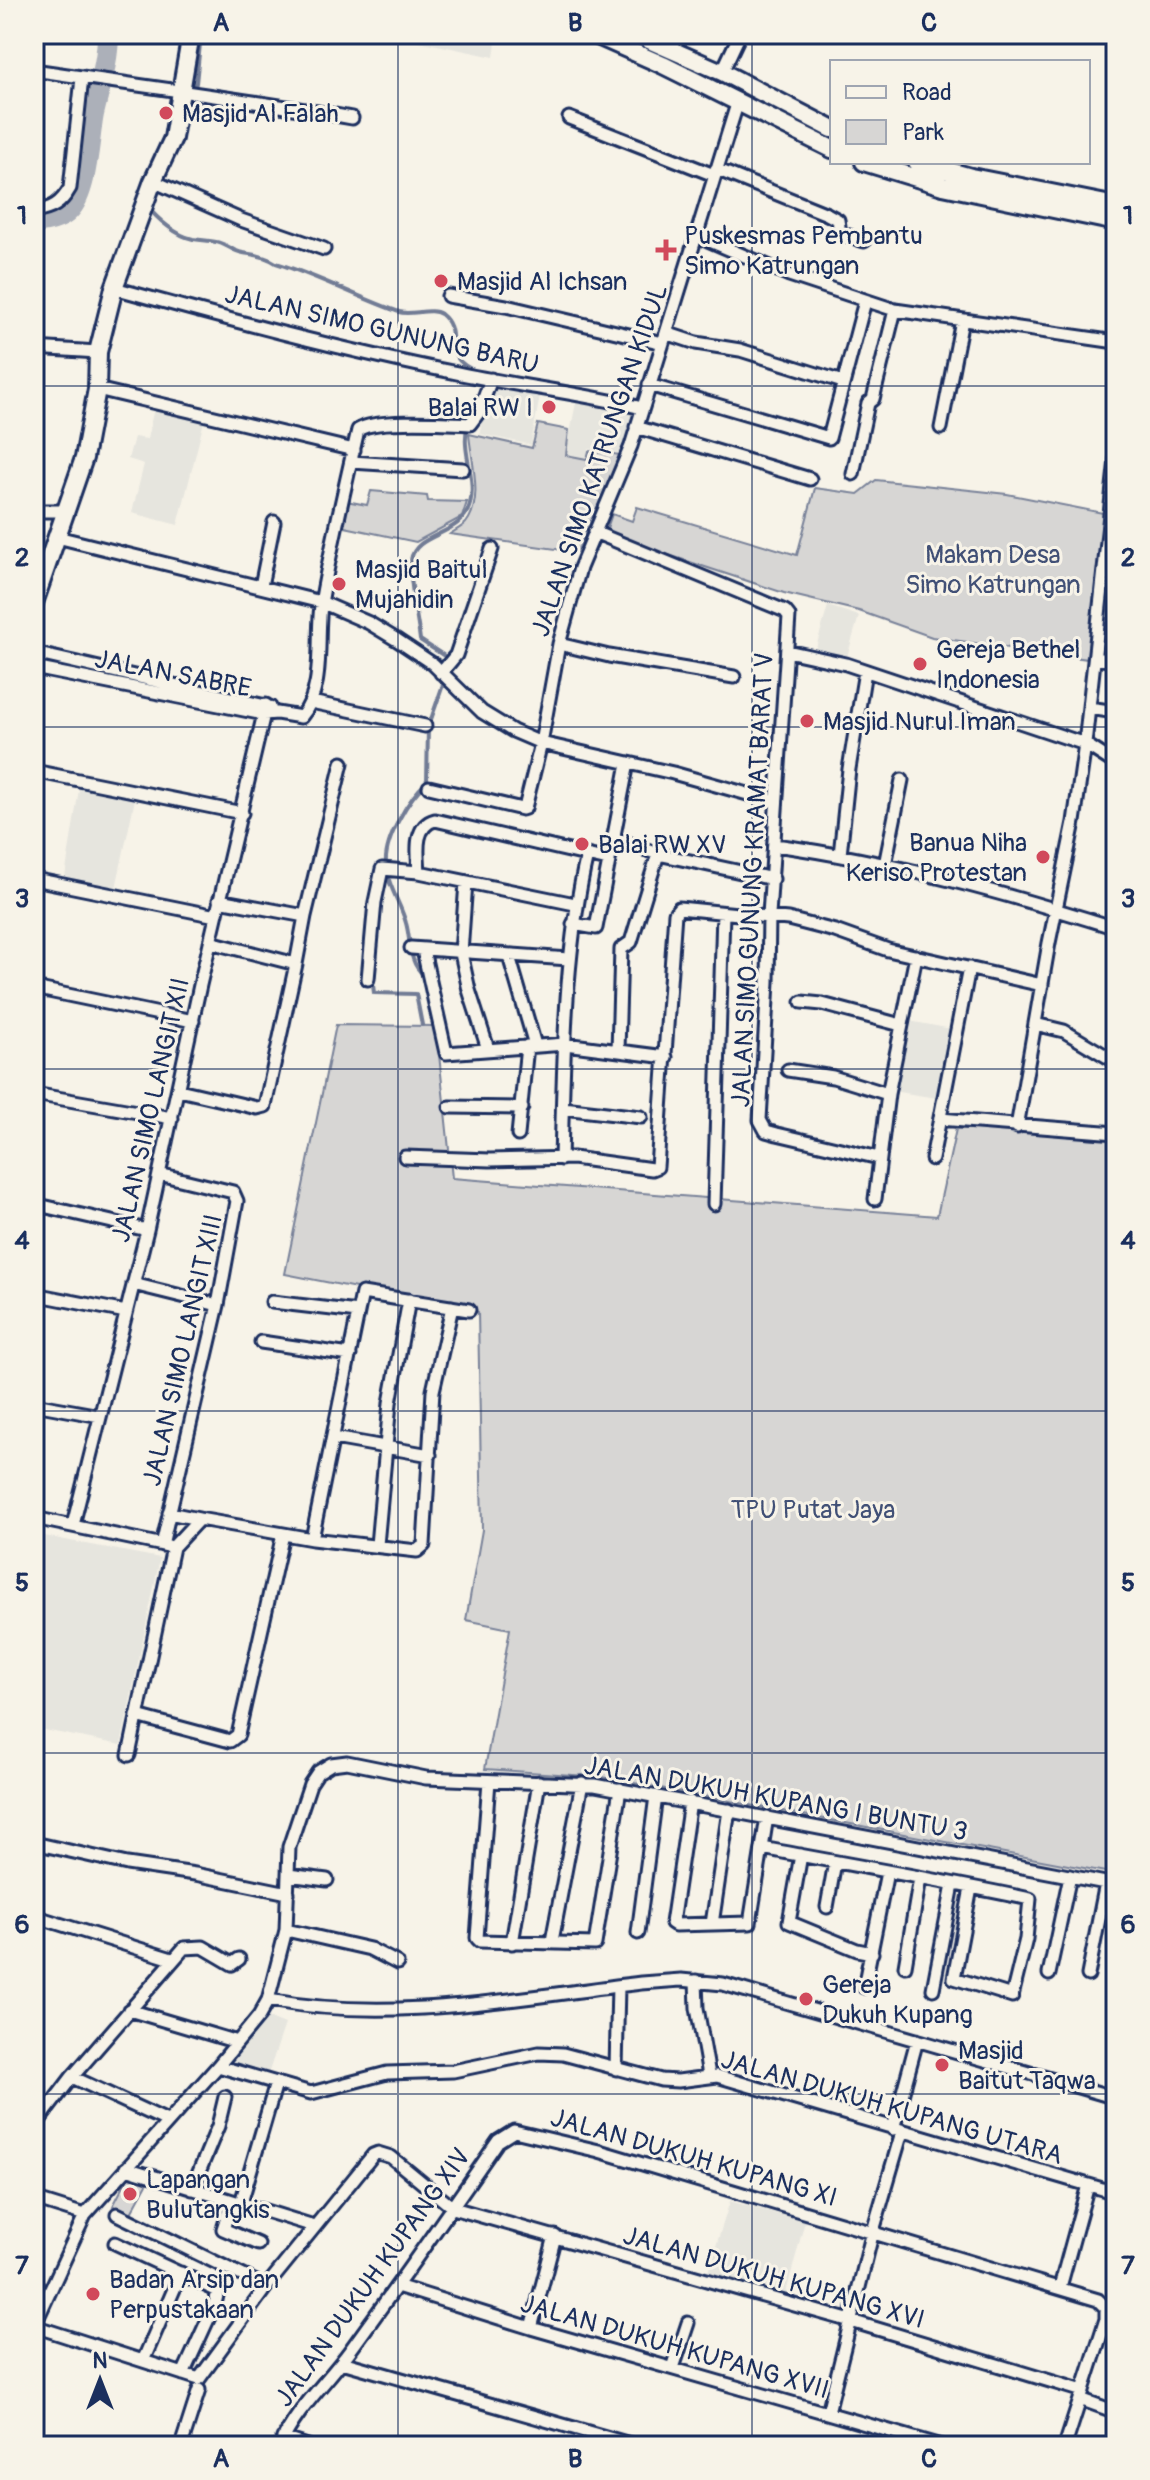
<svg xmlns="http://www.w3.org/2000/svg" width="1150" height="2480" viewBox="0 0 1150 2480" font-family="Pangolin,sans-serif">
  <rect width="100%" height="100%" fill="#f7f3e8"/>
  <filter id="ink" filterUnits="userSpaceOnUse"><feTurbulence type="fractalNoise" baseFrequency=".0125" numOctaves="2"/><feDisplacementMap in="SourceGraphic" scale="16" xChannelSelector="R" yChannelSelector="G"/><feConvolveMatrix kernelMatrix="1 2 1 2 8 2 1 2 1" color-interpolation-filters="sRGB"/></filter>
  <g filter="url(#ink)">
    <path fill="#e6e5de" d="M 385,34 L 497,34 L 494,57 Z
      M 492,381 L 541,390 L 531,445 L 480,434 L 482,413 Z
      M 577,397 L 636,410 L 626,454 L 589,449 L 587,458 L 566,454 Z
      M 155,404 L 205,417 L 178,525 L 132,513 L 144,464 L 128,459 L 134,437 L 147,439 Z
      M 828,606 L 859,616 L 846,660 L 815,651 Z
      M 79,789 L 135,799 L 116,888 L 65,877 Z
      M 904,1020 L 957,1030 L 943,1099 L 892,1091 Z
      M 34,1534 L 160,1558 L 121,1745 L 34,1728 Z
      M 259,2014 L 285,2024 L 266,2080 L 221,2065 Z
      M 730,2201 L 805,2221 L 786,2293 L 708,2272 Z"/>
    <path fill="#d7d6d4" stroke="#798299" stroke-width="2" d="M 538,424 L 569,430 L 566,455 L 587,459 L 589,451 L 621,455 L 577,552 L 450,534 C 454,531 462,527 466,523 C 484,500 471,460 469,434 L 532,448 Z
      M 876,480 L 1007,494 L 1103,513 L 1088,659 L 932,637 L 859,611 L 784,593 L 605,534 L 612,514 L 632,521 L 637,507 L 797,555 L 815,488 L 858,494 Z
      M 371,491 L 427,496 L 428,501 L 467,502 L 462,517 L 416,542 L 340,526 L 346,501 L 367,505 Z
      M 336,1025 L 436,1026 L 452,1178 L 937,1216 L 956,1129 L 1116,1129 L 1116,1874 L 602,1777 L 485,1769 L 510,1629 L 466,1620 L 482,1530 L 478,1312 L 285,1274 Z
      M 130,2173 L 148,2182 L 130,2215 L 113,2206 Z"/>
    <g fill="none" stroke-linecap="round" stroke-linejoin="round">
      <path stroke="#727c95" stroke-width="4" d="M 183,122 L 196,83 L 201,34
        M 148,207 C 157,219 177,236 193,239 C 214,242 215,239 234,250 C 246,256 259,252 276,263 C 318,276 357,297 399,312 C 411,316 431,307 441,314 C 465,333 436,356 478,372 L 482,387 L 471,416
        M 449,659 L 420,640 C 418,620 408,578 411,560 C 415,532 462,537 470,504 C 477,477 460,450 468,424
        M 424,975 C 408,963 411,940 406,923 C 401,904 387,885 386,864 C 384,840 409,797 427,782 L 428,728 L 445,679
        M 372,977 L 374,993 L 416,994 L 422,1025"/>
      <path stroke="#acb0b9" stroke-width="22" d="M 34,223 C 45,222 61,219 69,210 C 87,191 88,140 93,114 C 99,87 108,62 108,34"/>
      <g stroke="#1b2f5e" stroke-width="17">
        <path id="street" d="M 34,70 C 140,86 246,99 352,118
          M 722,72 L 740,34
          M 569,118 L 714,175
          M 716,169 L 827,214 L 838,220 L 840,233 L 864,241
          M 153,181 L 241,220 L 324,249
          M 34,212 C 52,209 61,204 70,188 L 82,78
          M 696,235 L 789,275 L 895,310 L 1116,342
          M 114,288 C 227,319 341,350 457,373 C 518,386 581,393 642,408
          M 448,296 L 506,306 L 663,343
          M 666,333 L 696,343 L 740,350 L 843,382
          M 34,348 L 98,352
          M 649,385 L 829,438 L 865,301
          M 97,389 L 354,450
          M 636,427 L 810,479
          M 941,428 L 962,320
          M 1116,459 L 1085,744 L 1116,764
          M 351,462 L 463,469
          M 853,474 L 868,403 L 873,399 L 895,310
          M 34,511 L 66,511
          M 594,532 L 785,611 L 789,616 L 769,915 L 768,982 L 760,1120 L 766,1131 L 777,1134 L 879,1158
          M 57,537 L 321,602 L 369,623 L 397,640 L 433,664 L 482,712 L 513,731 L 541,743 L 673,773 L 776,802
          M 261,586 L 274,522
          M 559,644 L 609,656 L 734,677
          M 787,651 L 846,664 L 1085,744 L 1074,822 L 1049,943 L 1017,1127
          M 34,653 L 270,707
          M 1095,658 L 1116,661
          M 34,668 L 264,714 L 277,713 L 301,717 C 327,687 315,635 322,598 C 332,542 345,486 358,430 C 375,418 447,423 470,424 L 479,412 L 491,379
          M 441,673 L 456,655 L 492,549
          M 311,702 L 425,726
          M 1089,708 L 1116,712
          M 34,771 L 242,813
          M 429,787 L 522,809 L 525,808 L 541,743 L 559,644 L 580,568 L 631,446 L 738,101
          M 613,838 L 658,854 L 773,879
          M 775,845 C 891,861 1004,893 1116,928
          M 840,855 L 849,769 L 865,671
          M 885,865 L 902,780
          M 34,879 L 216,916
          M 466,882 L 461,953 L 469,990 L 488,1049
          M 219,900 L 305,916 L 342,763
          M 575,904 L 419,872 C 418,854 413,826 435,820 L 608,860
          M 573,924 L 596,928 L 628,763
          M 411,948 L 569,959
          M 423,950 L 446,1053 L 565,1044 L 666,1057
          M 509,956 L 535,1045
          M 296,964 L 305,916
          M 368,979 L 375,902 L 382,869 L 419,872
          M 34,988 L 193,1021
          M 802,1002 L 822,1004 L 901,1025
          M 1035,1024 L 1064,1031 L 1116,1062
          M 618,1051 L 621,949 L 631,942 L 658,854
          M 788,1070 L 833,1077 L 888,1094
          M 179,1090 L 257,1108 L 265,1106 L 296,964 L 210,942
          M 34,1094 L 172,1118
          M 450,1107 L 522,1108
          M 563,1108 L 641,1117
          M 940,1119 L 1116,1133
          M 518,1135 L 527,1046
          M 405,1157 L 490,1160 L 573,1158 L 652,1169 L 657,1167 L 675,913 L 679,908 L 788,919 L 835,931 L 888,950 L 1042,985
          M 561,1159 C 564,1057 564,954 587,855
          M 932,1159 L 969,968
          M 159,1174 L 233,1192 L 237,1201 L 218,1305 L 162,1545
          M 875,1199 L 888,1094 L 916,956
          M 34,1204 L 147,1230
          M 714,1204 L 723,913
          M 133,1284 L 218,1305
          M 34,1294 L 126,1312
          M 272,1302 L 358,1312
          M 261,1342 L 350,1355
          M 34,1404 L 100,1416
          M 334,1438 L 430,1455
          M 169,1513 L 199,1519
          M 34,1518 L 168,1546
          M 73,1525 L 147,1230 L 200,985 L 266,705
          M 312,1539 L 362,1293 L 469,1310
          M 377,1545 L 390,1403 L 409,1300
          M 137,1716 L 230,1741 L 238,1735 L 283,1534
          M 129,1755 L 173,1547 L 199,1519 L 312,1539 L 417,1551 L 424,1545 L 433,1391 L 452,1307
          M 489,1781 L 477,1938 L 480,1941 L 595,1944 L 620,1789
          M 690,1802 L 674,1910 L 672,1923 L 675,1925 L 750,1923 L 767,1817
          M 34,1843 L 127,1864 L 195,1874 L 288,1893
          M 762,1848 C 851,1865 941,1880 1030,1899 L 1026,1939 L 1012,1996 L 954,1978 L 971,1888
          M 801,1855 L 789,1922 L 857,1950 L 872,1953
          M 288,1875 L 327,1880
          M 827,1907 L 835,1862
          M 34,1916 L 172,1959
          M 712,1924 L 729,1810
          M 286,1930 L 370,1949 L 397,1963
          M 638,1933 L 656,1796
          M 552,1941 L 582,1783
          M 512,1943 L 539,1782
          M 905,1966 L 920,1878
          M 1049,1974 L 1070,1876
          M 1088,1975 L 1106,1883
          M 696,1981 L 697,2008 L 709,2075
          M 864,1987 L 887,1872
          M 933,1989 L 953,1885
          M 268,2000 C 392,2023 517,1998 641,1983 L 681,1980 L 723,1984 L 1116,2098
          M 129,2010 L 237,2042
          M 218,2066 L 311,2093 L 387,2073 L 453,2071 L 539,2053 L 563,2054 L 661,2080 L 678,2081 L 717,2076 L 1116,2193
          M 616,2069 L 618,1986
          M 72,2077 L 167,2121
          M 34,2127 L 72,2077 L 184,1948 L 203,1947 L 232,1964 L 239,1959
          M 893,2129 L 917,2040
          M 126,2168 L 314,2226
          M 192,2189 L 218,2126 L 225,2097
          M 34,2199 L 85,2215
          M 232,2201 L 223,2229 L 258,2244
          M 241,2203 L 276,2083
          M 117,2214 L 266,2287
          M 115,2243 L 218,2291 L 215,2304 L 183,2374
          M 397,2286 L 531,2328 L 942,2446
          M 1060,2287 L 1088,2185
          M 34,2326 L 85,2215 L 218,2066 L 259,2016 L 268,2000 L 286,1930 L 289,1847 L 310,1784 L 318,1772 L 331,1764 L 347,1762 L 426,1778 L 595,1785 L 1116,1885
          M 34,2326 L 199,2379 L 266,2287 L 373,2155 L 378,2153 L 391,2157 L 453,2208 L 851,2321 L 1083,2391
          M 531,2328 L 555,2236
          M 143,2361 L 181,2273
          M 342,2362 L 637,2446
          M 673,2368 L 688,2323
          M 1080,2399 L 1116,2412
          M 828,2412 L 873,2231 L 902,2132
          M 283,2438 L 308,2446
          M 92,2443 L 101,2446
          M 181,2446 L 199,2390
          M 280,2446 C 296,2410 326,2383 349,2352 C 400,2282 449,2212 498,2141 L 514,2131 L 599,2151 L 1098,2300 L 1106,2308 L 1106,2319 L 1065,2446"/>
      </g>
      <g stroke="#1b2f5e" stroke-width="22">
        <path id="secondary" d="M 593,34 L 663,65 L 832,149
          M 635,34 L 722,72 L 832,129
          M 864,162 L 943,186 L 1116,222
          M 917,162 L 971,177 L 1116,206
          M 34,603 L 84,458 L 97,389 L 98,352 L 114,288 L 153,181 L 173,138 L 191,34"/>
      </g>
      <use href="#street" stroke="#f7f3e8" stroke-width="11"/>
      <use href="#secondary" stroke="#f7f3e8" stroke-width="16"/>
    </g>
  </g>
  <path fill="none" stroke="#1b2f5e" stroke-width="2" stroke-opacity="0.55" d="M 398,34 L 398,2446M 752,34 L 752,2446M 34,386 L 1116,386M 34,727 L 1116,727M 34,1069 L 1116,1069M 34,1411 L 1116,1411M 34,1753 L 1116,1753M 34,2094 L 1116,2094"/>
  <g fill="#d1495b" stroke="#f7f3e8" stroke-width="3">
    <circle cx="166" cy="113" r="8"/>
    <path d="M662 238h8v8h8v8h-8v8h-8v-8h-8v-8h8z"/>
    <circle cx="441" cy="281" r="8"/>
    <circle cx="549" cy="407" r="8"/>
    <circle cx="339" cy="584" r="8"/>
    <circle cx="920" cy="664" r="8"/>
    <circle cx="807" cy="721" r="8"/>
    <circle cx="582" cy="844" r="8"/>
    <circle cx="1043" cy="857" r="8"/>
    <circle cx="806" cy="1999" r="8"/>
    <circle cx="942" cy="2065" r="8"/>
    <circle cx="130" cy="2194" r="8"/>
    <circle cx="93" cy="2294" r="8"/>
  </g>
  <g text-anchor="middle" stroke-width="6" stroke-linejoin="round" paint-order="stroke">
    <g font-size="26" fill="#1b2f5e" stroke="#f7f3e8" text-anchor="start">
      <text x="182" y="122">Masjid Al Falah</text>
      <text x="684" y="244">Puskesmas Pembantu<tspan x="684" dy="30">Simo Katrungan</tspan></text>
      <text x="457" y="290">Masjid Al Ichsan</text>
      <text x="533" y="416" text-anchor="end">Balai RW I</text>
      <text x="355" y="578">Masjid Baitul<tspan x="355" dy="30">Mujahidin</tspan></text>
      <text x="936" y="658">Gereja Bethel<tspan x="936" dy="30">Indonesia</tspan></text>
      <text x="823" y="730">Masjid Nurul Iman</text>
      <text x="1027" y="851" text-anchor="end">Banua Niha<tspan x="1027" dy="30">Keriso Protestan</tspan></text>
      <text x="598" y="853">Balai RW XV</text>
      <text x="822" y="1993">Gereja<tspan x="822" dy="30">Dukuh Kupang</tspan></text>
      <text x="958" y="2059">Masjid<tspan x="958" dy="30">Baitut Taqwa</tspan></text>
      <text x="146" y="2188">Lapangan<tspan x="146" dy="30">Bulutangkis</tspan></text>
      <text x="109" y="2288">Badan Arsip dan<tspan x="109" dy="30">Perpustakaan</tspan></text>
    </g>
    <g font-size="26" fill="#1b2f5e" stroke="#f7f3e8">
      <text transform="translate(382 329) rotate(13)" y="9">JALAN SIMO GUNUNG BARU</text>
      <text transform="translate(599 460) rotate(-71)" y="9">JALAN SIMO KATRUNGAN KIDUL</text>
      <text transform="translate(173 673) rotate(11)" y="9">JALAN SABRE</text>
      <text transform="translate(752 880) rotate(-87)" y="9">JALAN SIMO GUNUNG KRAMAT BARAT V</text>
      <text transform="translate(150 1110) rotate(-77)" y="9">JALAN SIMO LANGIT XII</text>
      <text transform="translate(182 1350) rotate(-77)" y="9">JALAN SIMO LANGIT XIII</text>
      <text transform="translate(776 1798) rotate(10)" y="9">JALAN DUKUH KUPANG I BUNTU 3</text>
      <text transform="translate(892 2107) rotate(16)" y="9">JALAN DUKUH KUPANG UTARA</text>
      <text transform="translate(694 2157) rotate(16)" y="9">JALAN DUKUH KUPANG XI</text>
      <text transform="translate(372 2277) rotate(-54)" y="9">JALAN DUKUH KUPANG XIV</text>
      <text transform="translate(774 2277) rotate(16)" y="9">JALAN DUKUH KUPANG XVI</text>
      <text transform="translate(675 2346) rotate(16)" y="9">JALAN DUKUH KUPANG XVII</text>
    </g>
    <g font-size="26" fill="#415076" stroke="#f7f3e8">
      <text x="993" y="563">Makam Desa<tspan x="993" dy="30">Simo Katrungan</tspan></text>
      <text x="813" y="1518">TPU Putat Jaya</text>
    </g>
  </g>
  <rect width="1150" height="2480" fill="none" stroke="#f7f3e8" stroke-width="88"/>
  <rect x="830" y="60" width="260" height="104" fill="#f7f3e8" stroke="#9fa5b1" stroke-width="2"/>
  <rect x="846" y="86" width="40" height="12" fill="#f7f3e8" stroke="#9fa5b1" stroke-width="2"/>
  <text x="902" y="100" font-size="24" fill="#1b2f5e">Road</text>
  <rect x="846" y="120" width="40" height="24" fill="#d7d6d4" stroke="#9fa5b1" stroke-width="2"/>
  <text x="902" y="140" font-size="24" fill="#1b2f5e">Park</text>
  <g transform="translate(100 2380)" stroke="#f7f3e8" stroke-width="6" paint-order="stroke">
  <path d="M0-6L14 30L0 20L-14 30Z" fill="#1b2f5e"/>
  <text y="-12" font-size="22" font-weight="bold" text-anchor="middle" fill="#1b2f5e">N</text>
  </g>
  <rect x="44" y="44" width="1062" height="2392" fill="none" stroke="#1b2f5e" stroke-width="3"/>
  <g font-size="26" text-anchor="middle" font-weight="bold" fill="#1b2f5e">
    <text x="221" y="31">A</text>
    <text x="575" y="31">B</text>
    <text x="929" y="31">C</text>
    <text x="22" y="224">1</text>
    <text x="1128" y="224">1</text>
    <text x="22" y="566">2</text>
    <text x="1128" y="566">2</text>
    <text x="22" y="907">3</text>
    <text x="1128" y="907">3</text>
    <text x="22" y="1249">4</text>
    <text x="1128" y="1249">4</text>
    <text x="22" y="1591">5</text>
    <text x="1128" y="1591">5</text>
    <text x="22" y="1933">6</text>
    <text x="1128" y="1933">6</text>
    <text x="22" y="2274">7</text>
    <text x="1128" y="2274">7</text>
    <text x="221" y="2467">A</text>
    <text x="575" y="2467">B</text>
    <text x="929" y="2467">C</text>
  </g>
</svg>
